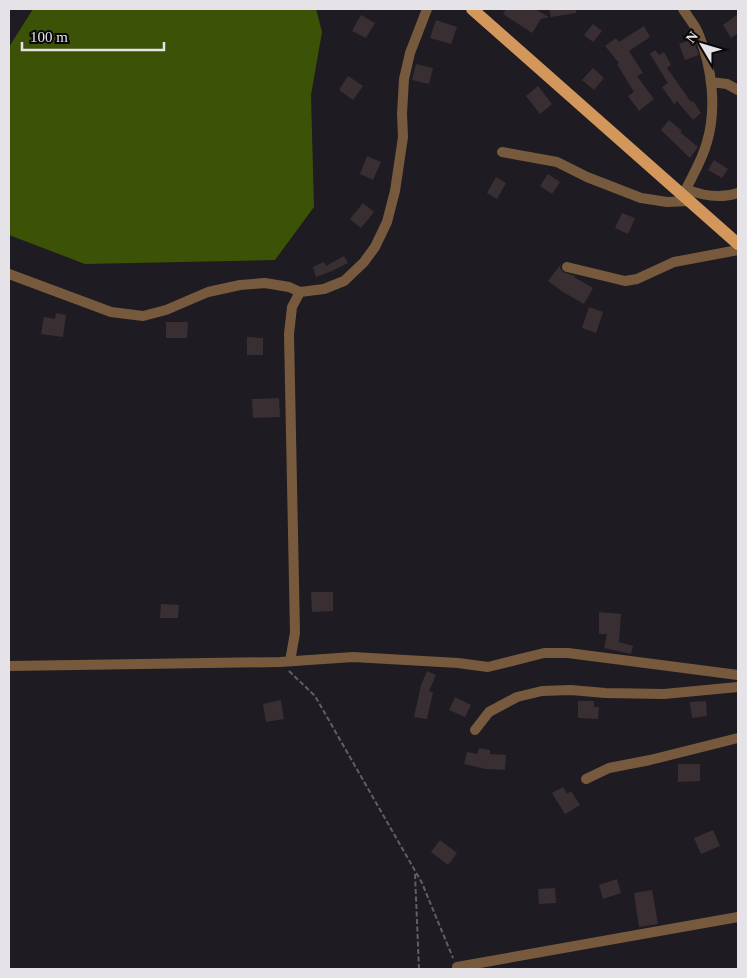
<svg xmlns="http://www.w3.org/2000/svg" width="747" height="978" viewBox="0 0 747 978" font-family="Georgia,serif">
  <rect width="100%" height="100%" fill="#1e1b22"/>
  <path fill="#3c5206" d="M 33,9 L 316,9 L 322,32 L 311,95 L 314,207 L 275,260 L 85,264 L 9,235 L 9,47 Z"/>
  <path fill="#392f33" d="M 506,9 L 535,9 L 549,17 L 541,19 L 532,33 L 503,14 Z
    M 549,9 L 576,9 L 576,13 L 551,17 Z
    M 738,14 L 738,33 L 731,38 L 723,25 Z
    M 361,15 L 375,23 L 366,38 L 352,31 Z
    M 436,20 L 457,27 L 451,44 L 430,38 Z
    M 593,24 L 602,31 L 593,42 L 584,35 Z
    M 644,26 L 650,37 L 629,51 L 643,73 L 637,76 L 654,99 L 639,111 L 628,96 L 634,92 L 617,64 L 619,63 L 605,46 L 616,38 L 619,42 Z
    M 693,39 L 699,55 L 685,60 L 679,44 Z
    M 655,50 L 659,55 L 664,52 L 671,65 L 667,68 L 691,102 L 693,101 L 701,113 L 693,120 L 677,101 L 674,104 L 662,87 L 668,83 L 650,54 Z
    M 416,64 L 433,68 L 429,84 L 412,80 Z
    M 593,68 L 604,78 L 594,90 L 582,80 Z
    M 348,76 L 363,86 L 353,100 L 339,90 Z
    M 538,86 L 552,104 L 540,114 L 526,96 Z
    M 669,120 L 682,131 L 680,132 L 698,147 L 690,158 L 661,130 Z
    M 367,156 L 381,162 L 373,180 L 360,174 Z
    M 714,160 L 728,169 L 722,178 L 708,170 Z
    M 548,174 L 560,182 L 552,194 L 540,186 Z
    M 496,177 L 506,183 L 497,199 L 487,193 Z
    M 363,203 L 374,212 L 361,228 L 350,219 Z
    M 622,213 L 635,218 L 628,234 L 615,228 Z
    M 344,256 L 348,263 L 332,271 L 316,277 L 313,267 L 324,262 L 326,266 Z
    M 561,264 L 560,268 L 563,272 L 575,276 L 574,277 L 593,288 L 584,304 L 563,292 L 548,281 Z
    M 589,307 L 603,312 L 596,333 L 582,328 Z
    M 56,313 L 66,315 L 63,337 L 41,334 L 44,317 L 55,319 Z
    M 166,322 L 188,322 L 187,338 L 166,338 Z
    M 247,337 L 263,338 L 263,355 L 247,355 Z
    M 279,398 L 280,417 L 253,418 L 252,399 Z
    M 311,592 L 333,592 L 333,611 L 312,612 Z
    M 161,604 L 179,605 L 178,618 L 160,618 Z
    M 599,612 L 621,614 L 619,642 L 633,646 L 631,654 L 604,648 L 607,634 L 599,634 Z
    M 427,671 L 436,675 L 429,691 L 433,692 L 427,719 L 414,717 L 421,685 Z
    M 455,697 L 471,705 L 465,717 L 449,710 Z
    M 281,700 L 284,719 L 266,722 L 263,704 Z
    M 578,701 L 594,701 L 594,707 L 599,707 L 598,719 L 578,718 Z
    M 706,701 L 707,716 L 692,718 L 690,702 Z
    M 479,748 L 490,750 L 490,754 L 506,755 L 505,770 L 486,769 L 464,764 L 467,752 L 477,754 Z
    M 678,764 L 700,764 L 700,781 L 678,782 Z
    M 563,787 L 567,794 L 571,791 L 580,805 L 565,814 L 552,793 Z
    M 713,830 L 720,846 L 701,854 L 694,838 Z
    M 440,840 L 457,853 L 448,865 L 431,852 Z
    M 617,879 L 621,893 L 603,899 L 599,885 Z
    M 555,888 L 556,903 L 539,904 L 538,889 Z
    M 652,890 L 658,924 L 639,927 L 634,893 Z"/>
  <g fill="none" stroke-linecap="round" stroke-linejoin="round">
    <path stroke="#615e65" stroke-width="2" stroke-dasharray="5 2.5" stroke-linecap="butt" d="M 289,671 L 315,696 L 422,883 L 453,958
      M 415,874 L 419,969"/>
    <path stroke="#775a3e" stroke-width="10" d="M 711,82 L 727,84 L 738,90
      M 502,152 L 557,162 L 587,177 L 641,198 L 667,202 L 690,201
      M 686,189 C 703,196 720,199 738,193
      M 683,195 C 691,178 702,161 707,142 C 717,108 712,68 699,35 C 696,26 688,17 683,9
      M 567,267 L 625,281 L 637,279 L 674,262 L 738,250
      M 9,274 L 111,312 L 143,316 L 166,310 L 208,292 L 240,285 L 265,283 L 289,287 L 300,292 L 324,289 L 344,281 L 364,262 L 375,247 L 387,222 L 395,191 L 403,137 L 402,114 L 404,79 L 410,53 L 427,9
      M 290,661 L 295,633 L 289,334 L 292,307 L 300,292
      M 9,666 L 280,662 L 353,657 L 458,663 L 488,667 L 544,653 L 568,653 L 738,675
      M 475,730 L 489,712 L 517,697 L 542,691 L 571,690 L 605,693 L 664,694 L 738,687
      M 586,779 L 609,768 L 650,760 L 738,738
      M 457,967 L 738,917"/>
    <path stroke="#d3975b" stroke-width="12" d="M 472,9 L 738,244"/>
  </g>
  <rect width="747" height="978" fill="none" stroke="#e5e3e8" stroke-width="20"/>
  <g transform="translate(702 45) rotate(308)" stroke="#080709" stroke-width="4" paint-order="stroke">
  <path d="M0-4L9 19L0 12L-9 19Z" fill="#e5e3e8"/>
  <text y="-8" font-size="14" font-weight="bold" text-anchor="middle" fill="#e5e3e8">N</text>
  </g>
  <path d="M22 42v8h142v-8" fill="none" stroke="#e5e3e8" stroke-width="2.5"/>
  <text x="30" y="42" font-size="15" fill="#e5e3e8" stroke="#080709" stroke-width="4" paint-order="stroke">100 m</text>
</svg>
